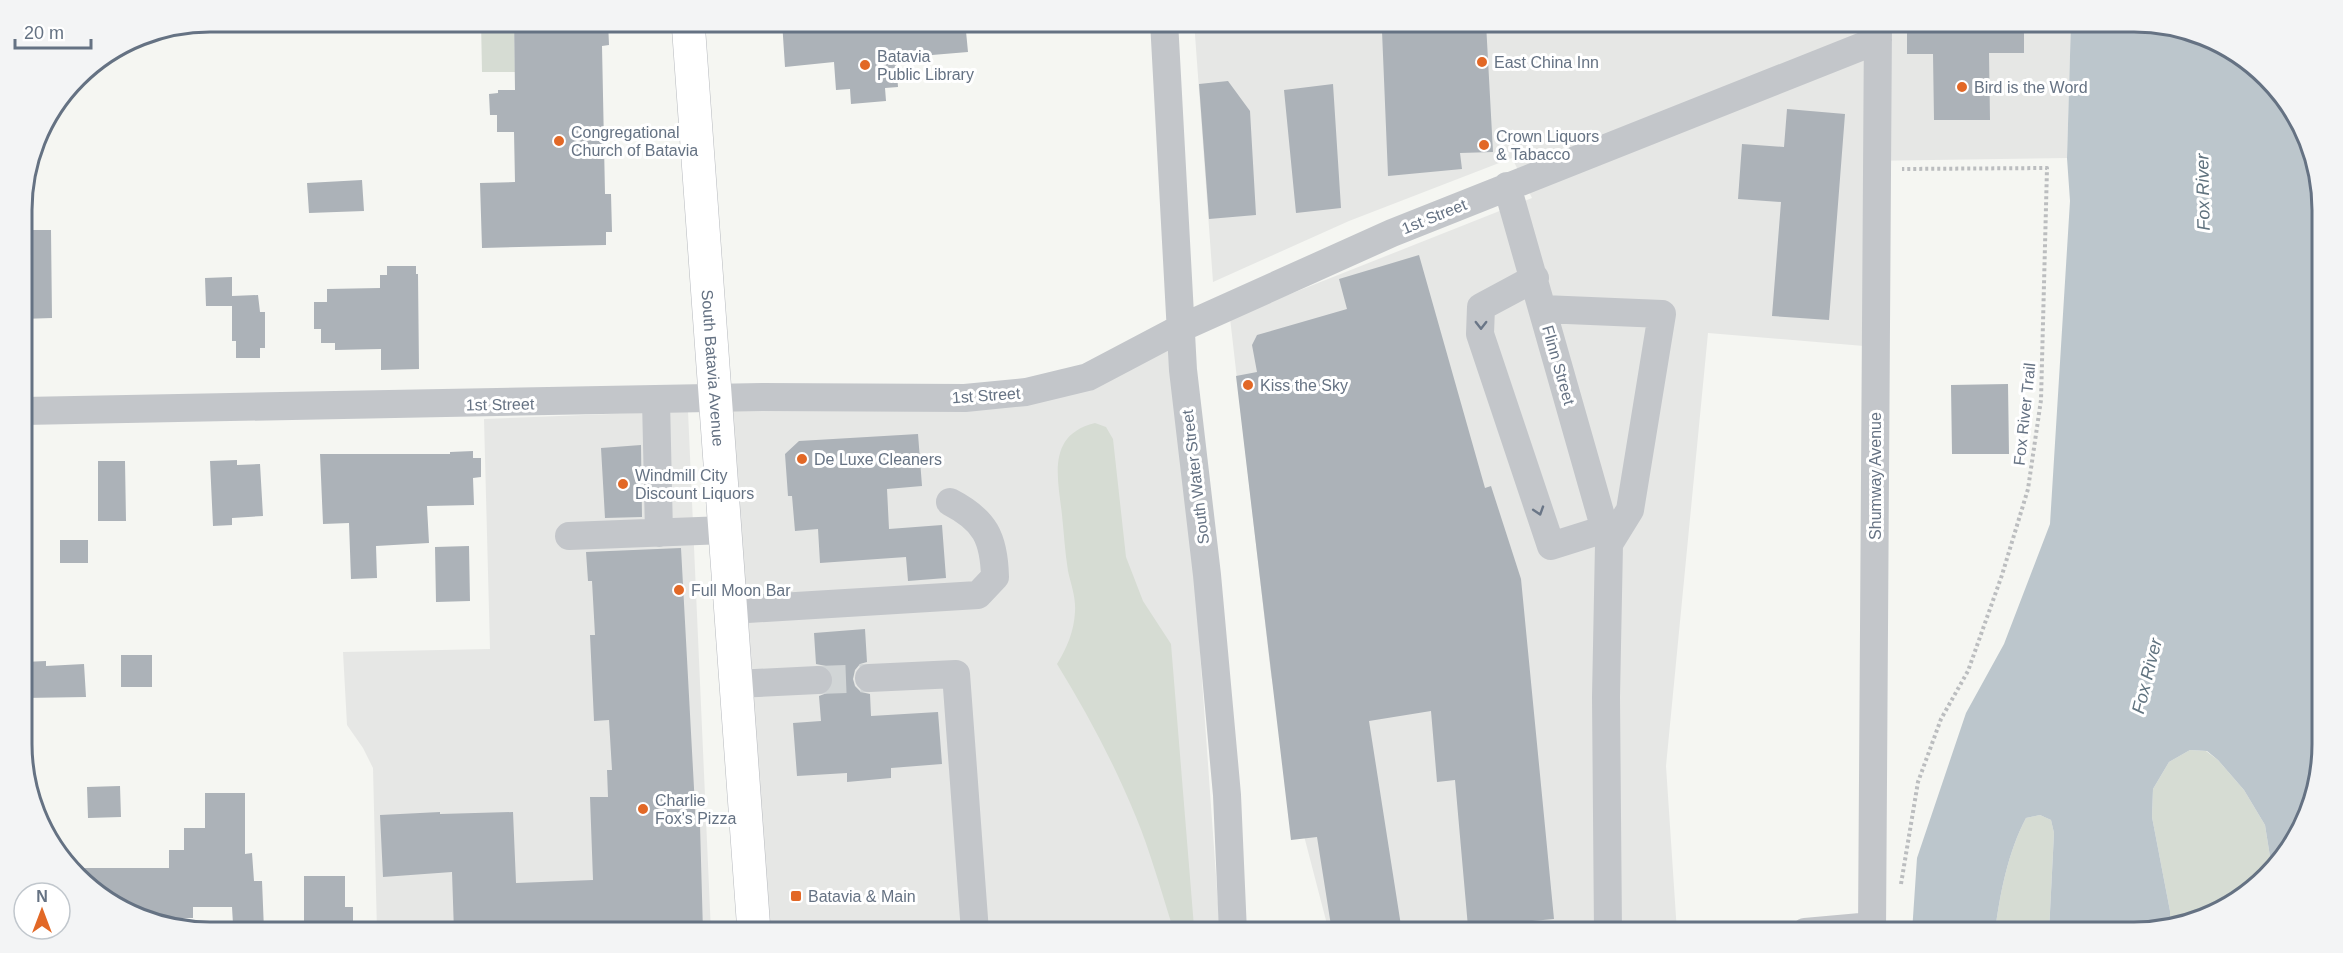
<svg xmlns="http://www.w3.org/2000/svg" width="2343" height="953" viewBox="0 0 2343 953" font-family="Arial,sans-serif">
  <rect width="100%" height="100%" fill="#f5f6f2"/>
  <path fill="#e6e7e5" d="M 1194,21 L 2071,21 L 2067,158 L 1864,161 L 1864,346 L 1708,333 L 1666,766 L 1677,932 L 1329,932 L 1303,832 L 1271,675 L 1230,318 L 1532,198 L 1512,158 L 1349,221 L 1213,282 Z
    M 2314,169 L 2320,185 L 2320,223 L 2315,223 Z
    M 1178,344 L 1220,932 L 763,932 L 727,409 L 967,407 Z
    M 688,411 L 711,932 L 377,932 L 373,768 L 363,748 L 347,725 L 343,652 L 490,649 L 484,419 Z"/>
  <path fill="#d6dcd3" d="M 481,21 L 514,21 L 515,72 L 482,72 Z
    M 1095,423 L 1106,427 L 1113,439 L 1126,557 L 1143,601 L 1171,644 L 1194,927 C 1185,931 1179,929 1171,922 C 1160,887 1150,851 1136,817 C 1114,763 1087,713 1057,664 C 1067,648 1074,631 1075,612 C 1076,597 1071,585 1068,571 C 1065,553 1064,534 1062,515 C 1058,478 1046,435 1095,423 Z
    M 2190,750 L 2206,751 L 2218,760 L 2244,790 L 2265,825 L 2272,869 L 2248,893 L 2194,922 L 2170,927 L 2170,911 L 2152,817 L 2153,789 L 2169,762 Z
    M 2040,815 L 2051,820 L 2054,833 L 2049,932 L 1995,932 C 2000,893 2008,852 2026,818 Z"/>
  <path fill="#bcc6cc" d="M 2071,21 L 2133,21 L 2194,31 L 2239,53 L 2283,94 L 2314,169 L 2315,223 L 2321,294 L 2322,743 L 2312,804 L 2283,858 L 2272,869 L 2265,825 L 2244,790 L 2218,760 L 2207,751 L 2190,750 L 2169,762 L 2153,789 L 2152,817 L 2170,911 L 2170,927 L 2145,932 L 2049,932 L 2054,833 L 2051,820 L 2040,815 L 2026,818 C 2008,852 2000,893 1995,932 L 1912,932 L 1917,858 L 1966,713 L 2004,644 L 2050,524 L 2070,201 L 2067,158 Z"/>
  <path fill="#acb2b8" d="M 514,21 L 608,21 L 609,45 L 602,46 L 605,194 L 611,194 L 612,232 L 606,232 L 606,245 L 482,248 L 480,183 L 515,182 L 514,132 L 497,132 L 497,115 L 490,115 L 489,94 L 498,93 L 498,90 L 515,90 Z
    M 782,21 L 965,21 L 968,52 L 896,58 L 898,87 L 885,88 L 886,101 L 851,104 L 850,89 L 836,90 L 834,62 L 785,67 Z
    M 1907,21 L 2024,21 L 2024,53 L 1989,53 L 1990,120 L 1934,120 L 1933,54 L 1907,54 Z
    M 1486,23 L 1493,152 L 1460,153 L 1462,169 L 1388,176 L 1382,31 Z
    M 1228,81 L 1250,111 L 1256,215 L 1209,219 L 1199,84 Z
    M 1333,84 L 1341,208 L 1296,213 L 1284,90 Z
    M 1787,109 L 1845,114 L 1829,320 L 1772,316 L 1781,202 L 1738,199 L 1742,144 L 1784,147 Z
    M 362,180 L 364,211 L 309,213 L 307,183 Z
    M 22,230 L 51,230 L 52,318 L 22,319 Z
    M 1419,255 L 1485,488 L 1491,486 L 1521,579 L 1554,919 L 1468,927 L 1455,780 L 1437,782 L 1431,711 L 1369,721 L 1402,932 L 1332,932 L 1317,837 L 1291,840 L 1236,376 L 1257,372 L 1252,345 L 1257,335 L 1347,309 L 1339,279 Z
    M 387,266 L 416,266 L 416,274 L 418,274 L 419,369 L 381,370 L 381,349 L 335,350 L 335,343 L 321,343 L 321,329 L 314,329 L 314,302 L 327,302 L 327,289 L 380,288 L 380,275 L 387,275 Z
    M 232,277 L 232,296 L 258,295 L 260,312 L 265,312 L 265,348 L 260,348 L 260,358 L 236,358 L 236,341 L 232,341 L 232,306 L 206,306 L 205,278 Z
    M 2008,384 L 2009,454 L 1952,454 L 1951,385 Z
    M 918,434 L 922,486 L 887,489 L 889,529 L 942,525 L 946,578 L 908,581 L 906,557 L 820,563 L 818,529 L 795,531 L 792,496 L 788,496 L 785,454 L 799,441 Z
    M 641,445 L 642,517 L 605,518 L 601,448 Z
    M 473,451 L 473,458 L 481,458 L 481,477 L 473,478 L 474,505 L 427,506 L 429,543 L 376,546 L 377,578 L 351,579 L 349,523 L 323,524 L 320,454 L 450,454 L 450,452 Z
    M 237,460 L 237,465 L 260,464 L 263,516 L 232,518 L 232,525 L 213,526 L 210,461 Z
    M 98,461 L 125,461 L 126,521 L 98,521 Z
    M 60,540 L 88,540 L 88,563 L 60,563 Z
    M 469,546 L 470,601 L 436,602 L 435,547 Z
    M 681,548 L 696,825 L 700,825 L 703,932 L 454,932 L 452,872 L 383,877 L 380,815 L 440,812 L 440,814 L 513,812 L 516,883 L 593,880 L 590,797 L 608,797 L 607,770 L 612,770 L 609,720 L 594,721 L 590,635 L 595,635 L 592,581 L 588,581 L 586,552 Z
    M 865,629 L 867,662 L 860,664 L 855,670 L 853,679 L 855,686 L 861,692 L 870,694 L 871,716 L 938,712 L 942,764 L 891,768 L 891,778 L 847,782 L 847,773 L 797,776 L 793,723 L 821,721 L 819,696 L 827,693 L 833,687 L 834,680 L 832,672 L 826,666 L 816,664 L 814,633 Z
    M 121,655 L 152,655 L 152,687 L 121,687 Z
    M 46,661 L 46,666 L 84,664 L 86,697 L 24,698 L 24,662 Z
    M 120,786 L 121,817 L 88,818 L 87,787 Z
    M 205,793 L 245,793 L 245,854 L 252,853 L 254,881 L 262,881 L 264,930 L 243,931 L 243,924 L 233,924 L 232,907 L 193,907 L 193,918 L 142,918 L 69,868 L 169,868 L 169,850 L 184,850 L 184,828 L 205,828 Z
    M 304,876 L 345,876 L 345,907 L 353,907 L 353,932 L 304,932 Z"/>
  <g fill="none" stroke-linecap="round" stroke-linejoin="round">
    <path stroke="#d1d5d6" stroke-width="28" stroke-dasharray="28 14" stroke-linecap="butt" d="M 818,680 L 869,678"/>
    <g stroke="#b6b9be" stroke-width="34">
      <g id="major">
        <path id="s1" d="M 688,21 L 754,932"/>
      </g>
    </g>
    <path stroke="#bbbdbf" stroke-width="4" stroke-dasharray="3 3" stroke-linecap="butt" d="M 1901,884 L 1918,782 L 1941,719 L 1968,671 L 2002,575 L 2028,489 L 2041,400 L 2047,168 L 1902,169"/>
    <path stroke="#c3c6ca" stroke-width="28" d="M 1164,21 L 1183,370 L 1207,575 L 1227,795 L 1233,932
      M 1507,186 L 1609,544
      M 1535,278 L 1481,307 L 1480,334 L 1551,546 L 1605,529
      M 1543,309 L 1662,314 L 1630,510 L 1609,544 L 1606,697 L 1608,932
      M 656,400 L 659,533
      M 23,411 L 762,397 L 965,398 L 1026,392 L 1088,377 L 1181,328 L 1392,233 L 1878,40
      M 569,536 L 725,530
      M 731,610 L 978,595 L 995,577 C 994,538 985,520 950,502
      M 869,678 L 956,674 L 975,932
      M 736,684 L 818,680
      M 1805,932 L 1872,926
      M 1872,932 L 1878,22"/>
    <use href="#major" stroke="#fff" stroke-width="33"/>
  </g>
  <defs><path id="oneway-chevron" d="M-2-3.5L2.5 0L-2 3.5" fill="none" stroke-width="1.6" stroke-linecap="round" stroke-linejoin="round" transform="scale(1.5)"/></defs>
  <g stroke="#6a7687">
    <use href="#oneway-chevron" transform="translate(1481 325) rotate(90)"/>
    <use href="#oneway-chevron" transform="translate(1539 511) rotate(72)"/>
  </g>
  <g fill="#e26826" stroke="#fff" stroke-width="2">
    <circle cx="1482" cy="62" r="6"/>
    <circle cx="865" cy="65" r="6"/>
    <circle cx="1962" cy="87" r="6"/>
    <circle cx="559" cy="141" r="6"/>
    <circle cx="1484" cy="145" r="6"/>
    <circle cx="1248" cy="385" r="6"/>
    <circle cx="802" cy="459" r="6"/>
    <circle cx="623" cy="484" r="6"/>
    <circle cx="679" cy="590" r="6"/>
    <circle cx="643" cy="809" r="6"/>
    <rect x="790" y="890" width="12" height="12" rx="3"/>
  </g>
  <g text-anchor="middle" stroke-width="6" stroke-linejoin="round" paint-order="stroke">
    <g font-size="16" fill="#657283" stroke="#fff" text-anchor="start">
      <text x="877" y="62">Batavia<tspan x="877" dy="18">Public Library</tspan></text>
      <text x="1494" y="68">East China Inn</text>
      <text x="1974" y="93">Bird is the Word</text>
      <text x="571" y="138">Congregational<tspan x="571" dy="18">Church of Batavia</tspan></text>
      <text x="1496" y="142">Crown Liquors<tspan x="1496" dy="18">&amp; Tabacco</tspan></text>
      <text x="1260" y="391">Kiss the Sky</text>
      <text x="814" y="465">De Luxe Cleaners</text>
      <text x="635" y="481">Windmill City<tspan x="635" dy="18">Discount Liquors</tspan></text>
      <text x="691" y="596">Full Moon Bar</text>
      <text x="655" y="806">Charlie<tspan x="655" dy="18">Fox's Pizza</tspan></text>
      <text x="808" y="902">Batavia &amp; Main</text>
    </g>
    <g font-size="16" fill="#657283" stroke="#fff">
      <text transform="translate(1434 216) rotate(-22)" y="6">1st Street</text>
      <text transform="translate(1559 365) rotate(74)" y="6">Flinn Street</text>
      <text dy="6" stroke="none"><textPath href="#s1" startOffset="348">South Batavia Avenue</textPath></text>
      <text transform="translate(986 395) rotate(-4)" y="6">1st Street</text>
      <text transform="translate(500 404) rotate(-1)" y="6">1st Street</text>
      <text transform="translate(2024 414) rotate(-84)" y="6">Fox River Trail</text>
      <text transform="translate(1875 476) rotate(-90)" y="6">Shumway Avenue</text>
      <text transform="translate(1195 477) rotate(-97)" y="6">South Water Street</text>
    </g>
    <g font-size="18" font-style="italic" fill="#60737f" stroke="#fff">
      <text transform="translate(2203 192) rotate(-91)" y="6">Fox River</text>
      <text transform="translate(2147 676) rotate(-76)" y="6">Fox River</text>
    </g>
  </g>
  <path d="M0 0H2343V953H0ZM210 32H2134A178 178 0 0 1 2312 210V744A178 178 0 0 1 2134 922H210A178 178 0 0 1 32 744V210A178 178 0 0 1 210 32Z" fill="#f3f4f5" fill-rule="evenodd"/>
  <path fill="none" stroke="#657283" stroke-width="3" d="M210 32H2134A178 178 0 0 1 2312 210V744A178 178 0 0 1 2134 922H210A178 178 0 0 1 32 744V210A178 178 0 0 1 210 32Z"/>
  <g transform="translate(42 911)"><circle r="28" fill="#ffffff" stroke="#c1c7cd" stroke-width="1.5"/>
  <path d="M0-4.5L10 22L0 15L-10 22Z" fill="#e26826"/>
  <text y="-9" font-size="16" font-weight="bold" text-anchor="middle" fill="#657283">N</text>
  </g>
  <path d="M15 39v9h76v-9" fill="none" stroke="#657283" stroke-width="3"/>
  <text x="24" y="39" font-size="18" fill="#657283" stroke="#ffffff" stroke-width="4.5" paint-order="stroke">20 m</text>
</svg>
